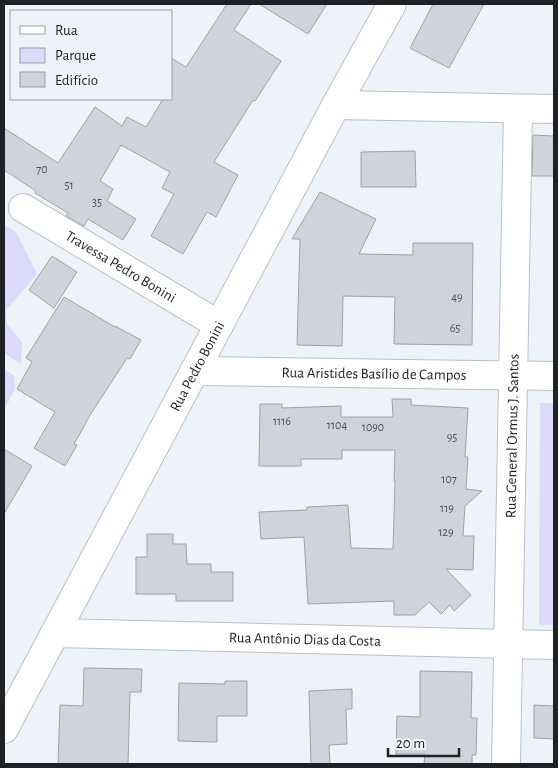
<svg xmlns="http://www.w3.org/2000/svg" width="558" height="768" viewBox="0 0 558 768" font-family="'Alegreya Sans',sans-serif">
  <rect width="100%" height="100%" fill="#edf3f9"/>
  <path fill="#dcd9fa" d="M 4,225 L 16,232 L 37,274 L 6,310 L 7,324 L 22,342 L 21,364 L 4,353 Z
    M 4,370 L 14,375 L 15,389 L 6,406 L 4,406 Z
    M 540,403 L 554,403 L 554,625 L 539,625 Z"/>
  <path fill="#d0d3da" stroke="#9fa1a8" d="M 227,4 L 251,4 L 234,30 L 281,61 L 255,101 L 253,100 L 214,162 L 238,175 L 216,217 L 207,212 L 183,254 L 151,236 L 174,194 L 162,188 L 170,172 L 121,145 L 100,181 L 113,189 L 107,201 L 136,219 L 123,240 L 88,219 L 84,226 L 66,216 L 68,213 L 35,193 L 36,191 L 4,170 L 4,128 L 58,163 L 95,107 L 122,126 L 127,117 L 146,127 L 163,99 L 171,99 L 171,58 L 186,67 Z
    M 259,4 L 327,4 L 308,34 Z
    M 433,4 L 484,4 L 449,68 L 410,48 Z
    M 533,135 L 554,136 L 554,176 L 532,176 Z
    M 415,151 L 416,187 L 361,187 L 361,152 Z
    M 320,192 L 376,219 L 359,254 L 413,255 L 413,243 L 473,243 L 472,345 L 394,344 L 395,297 L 343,296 L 342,346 L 297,345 L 300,239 L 292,239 Z
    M 52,256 L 77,272 L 54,308 L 29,290 Z
    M 64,297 L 115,327 L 115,326 L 141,340 L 130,359 L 127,358 L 92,412 L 74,444 L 77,445 L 65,466 L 34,448 L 55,412 L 17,389 L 32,362 L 26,358 Z
    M 392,399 L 411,399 L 411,405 L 468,408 L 465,457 L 468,457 L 466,489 L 482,491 L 465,506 L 463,536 L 474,536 L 473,570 L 446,569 L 471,595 L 454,611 L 450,605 L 441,614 L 429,602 L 415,615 L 394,615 L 394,601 L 308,604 L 304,537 L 261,539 L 259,512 L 307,510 L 307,507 L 348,505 L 351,548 L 393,549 L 395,481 L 394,481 L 395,450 L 342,450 L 342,459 L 301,459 L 301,466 L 259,466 L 260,404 L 282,404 L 282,408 L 341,406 L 341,417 L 393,417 Z
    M 4,449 L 32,466 L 4,514 Z
    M 147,534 L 173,534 L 173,544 L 186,544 L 187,564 L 211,564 L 211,572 L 233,572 L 233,601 L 176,601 L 176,594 L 136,594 L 136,557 L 147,557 Z
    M 84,668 L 142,669 L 141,692 L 130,692 L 128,764 L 58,764 L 60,705 L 83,706 Z
    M 420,671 L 472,672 L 471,718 L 477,718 L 476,755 L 472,755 L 472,764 L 424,764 L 425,754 L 396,754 L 397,716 L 420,717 Z
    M 225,681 L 247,681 L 247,716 L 217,716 L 217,742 L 178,741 L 179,683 L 225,684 Z
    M 352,689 L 352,709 L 346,709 L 347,744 L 329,745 L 330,764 L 311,764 L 309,691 Z
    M 534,705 L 554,706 L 554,739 L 534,738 Z"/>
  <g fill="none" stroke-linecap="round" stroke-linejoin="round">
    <g stroke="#bac0c6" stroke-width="30">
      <g id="minor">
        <path d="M 336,105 L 554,109"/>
        <path id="s1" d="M 23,208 L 219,325"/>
        <path id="s2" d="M 194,371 L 554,376"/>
        <path id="s3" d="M 55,633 L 554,645"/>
        <path id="s4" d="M 4,729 L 336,105 L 392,4"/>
        <path id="s5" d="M 506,764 L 518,109"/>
      </g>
    </g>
    <use href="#minor" stroke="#fff" stroke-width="28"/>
  </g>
  <g text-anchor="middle" stroke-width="5" stroke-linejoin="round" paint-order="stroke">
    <g font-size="12" fill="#4b4e52">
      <text x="42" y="173">70</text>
      <text x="69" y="189">51</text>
      <text x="97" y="206">35</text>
      <text x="457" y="301">49</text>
      <text x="455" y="332">65</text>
      <text x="282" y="425">1116</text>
      <text x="337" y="429">1104</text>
      <text x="373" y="431">1090</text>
      <text x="452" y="441">95</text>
      <text x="449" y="483">107</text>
      <text x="447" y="512">119</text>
      <text x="446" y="536">129</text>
    </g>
    <g font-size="15" fill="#1f2124" stroke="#edf3f9">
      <text dy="5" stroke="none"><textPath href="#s1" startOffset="114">Travessa Pedro Bonini</textPath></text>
      <text dy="5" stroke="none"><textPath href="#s4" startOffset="411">Rua Pedro Bonini</textPath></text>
      <text dy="5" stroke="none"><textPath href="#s2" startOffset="180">Rua Aristides Basílio de Campos</textPath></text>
      <text dy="5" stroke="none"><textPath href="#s5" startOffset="328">Rua General Ormus J. Santos</textPath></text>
      <text dy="5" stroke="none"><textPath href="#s3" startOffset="250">Rua Antônio Dias da Costa</textPath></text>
    </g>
  </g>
  <rect width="558" height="768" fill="none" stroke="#1f2124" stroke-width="10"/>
  <rect x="10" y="10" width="162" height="90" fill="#edf3f9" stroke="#9b9fa4"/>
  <rect x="20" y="26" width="25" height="8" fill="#ffffff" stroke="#9b9fa4"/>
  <text x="55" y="35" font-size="15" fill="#1f2124">Rua</text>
  <rect x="20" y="48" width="25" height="15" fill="#dcd9fa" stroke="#9b9fa4"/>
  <text x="55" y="60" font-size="15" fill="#1f2124">Parque</text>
  <rect x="20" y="72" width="25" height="15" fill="#d0d3da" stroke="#9b9fa4"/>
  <text x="55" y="85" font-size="15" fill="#1f2124">Edifício</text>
  <path d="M388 748v8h71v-8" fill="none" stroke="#1f2124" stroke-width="2.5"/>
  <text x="396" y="748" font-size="15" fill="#1f2124" stroke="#edf3f9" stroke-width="4" paint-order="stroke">20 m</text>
</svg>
